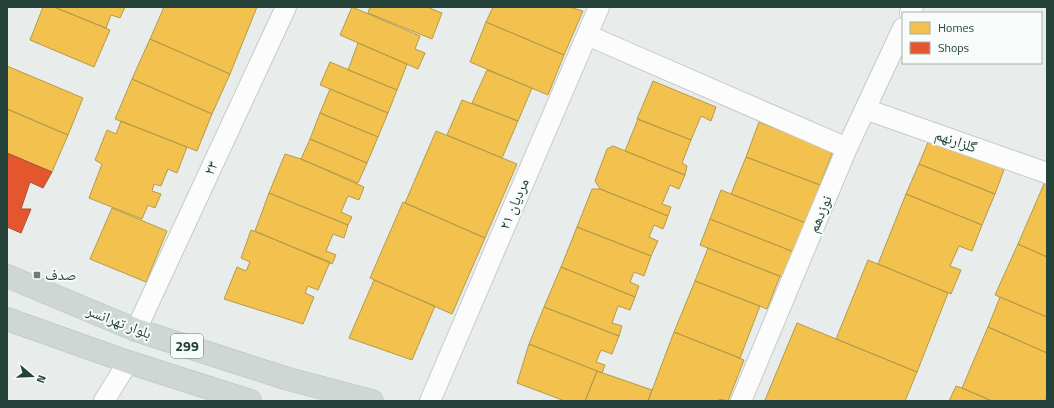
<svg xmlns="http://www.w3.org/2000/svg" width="1054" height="408" viewBox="0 0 1054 408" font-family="'Titillium Web','Noto Naskh Arabic',sans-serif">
  <rect width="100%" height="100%" fill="#e8edeb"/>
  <path fill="#f2c14e" stroke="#b49b48" d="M 43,7 L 54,7 L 110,30 L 94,67 L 30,40 Z
    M 54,7 L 125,7 L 120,18 L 111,15 L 106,28 Z
    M 164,7 L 257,7 L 230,74 L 150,39 Z
    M 352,7 L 420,36 L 415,49 L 425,53 L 418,69 L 340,35 Z
    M 370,7 L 427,7 L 442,13 L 432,39 L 368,13 Z
    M 493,7 L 569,7 L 583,11 L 564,55 L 486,22 Z
    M 486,22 L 564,55 L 548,95 L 470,62 Z
    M 150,39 L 230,74 L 212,114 L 132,79 Z
    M 358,43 L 407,64 L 397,90 L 348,70 Z
    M 330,62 L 397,90 L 388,113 L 320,85 Z
    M 7,66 L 83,98 L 68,135 L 7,109 Z
    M 487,70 L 532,88 L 518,121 L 472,103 Z
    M 132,79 L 212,114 L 197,151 L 115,119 Z
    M 653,81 L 716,107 L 711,121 L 701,116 L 691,140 L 637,119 Z
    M 330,89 L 388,113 L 378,137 L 320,113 Z
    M 462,100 L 518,121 L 502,158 L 447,135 Z
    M 7,109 L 68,135 L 52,172 L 7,153 Z
    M 320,113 L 378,137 L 367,163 L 310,139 Z
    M 638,119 L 691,140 L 682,163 L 687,166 L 685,175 L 625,151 Z
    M 121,121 L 187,147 L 177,173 L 168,169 L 161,186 L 154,184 L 152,191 L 161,194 L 155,208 L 148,205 L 142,219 L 89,198 L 102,164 L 95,160 L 107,130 L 116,134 Z
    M 759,122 L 833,151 L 820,185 L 746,157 Z
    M 436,131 L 517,164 L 485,238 L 405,203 Z
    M 310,139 L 367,163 L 358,183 L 301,159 Z
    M 929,140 L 1005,167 L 995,194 L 919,164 Z
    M 613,146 L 685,175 L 679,189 L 670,185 L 662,204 L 671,207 L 668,216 L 600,189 L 595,181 L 607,149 Z
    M 285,154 L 301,159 L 364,187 L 359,200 L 348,196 L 341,212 L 352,217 L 348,225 L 269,193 Z
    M 746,157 L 820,185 L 806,223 L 731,194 Z
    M 919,164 L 995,194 L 982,225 L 906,194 Z
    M 1047,177 L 1047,257 L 1018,244 Z
    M 592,189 L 600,189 L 668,216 L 663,229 L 654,225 L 649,237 L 658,241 L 651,256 L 577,227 Z
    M 721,190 L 806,223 L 794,252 L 710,219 Z
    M 269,193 L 348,225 L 344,238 L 333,234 L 326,251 L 336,255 L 332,264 L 255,231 Z
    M 906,194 L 982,225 L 972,251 L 959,246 L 950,266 L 961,270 L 951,294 L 878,264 Z
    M 403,202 L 485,238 L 452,314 L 370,278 Z
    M 112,208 L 167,231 L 146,282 L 90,259 Z
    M 710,219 L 794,252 L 784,278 L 700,245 Z
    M 577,227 L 651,256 L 644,276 L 634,272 L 630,282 L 639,286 L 635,297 L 561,267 Z
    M 251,230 L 330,262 L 318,290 L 308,286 L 305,293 L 314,297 L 303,324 L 224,299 L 237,267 L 246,271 L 250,262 L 241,258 Z
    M 1018,244 L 1047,257 L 1047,317 L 995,295 Z
    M 708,248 L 780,276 L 767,309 L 695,281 Z
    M 868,260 L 948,293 L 917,372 L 836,339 Z
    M 561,267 L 635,297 L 630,310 L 618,306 L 612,323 L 622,326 L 619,336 L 544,307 Z
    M 374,280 L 435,306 L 412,360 L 349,338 Z
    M 695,281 L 760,306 L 740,358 L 674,332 Z
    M 1000,297 L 1047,317 L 1047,353 L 988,327 Z
    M 544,307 L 619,336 L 612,354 L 601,350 L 596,362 L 605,365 L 602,373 L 529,344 Z
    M 797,323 L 917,372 L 905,401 L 768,401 L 765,400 Z
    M 988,327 L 1047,353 L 1047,397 L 1045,401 L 992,401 L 962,388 Z
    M 674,332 L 744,360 L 728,401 L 719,399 L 718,401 L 648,401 Z
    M 529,344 L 597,371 L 585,401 L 565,401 L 517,383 Z
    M 597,371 L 652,390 L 648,401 L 585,401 Z
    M 956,386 L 962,388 L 992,401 L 949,401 Z"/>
  <path fill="#e4572e" stroke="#aa5132" d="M 7,153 L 52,172 L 43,188 L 30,182 L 21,209 L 31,209 L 21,233 L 7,227 Z"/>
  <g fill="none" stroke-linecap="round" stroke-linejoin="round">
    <g stroke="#c5cac8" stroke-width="22">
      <path id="minor" d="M 910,13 L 913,7
        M 587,35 L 847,148
        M 865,109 L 1047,173
        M 136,330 L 286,7
        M 104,401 L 128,362
        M 430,401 L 599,7
        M 741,401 L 847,148 L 903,28"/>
    </g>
    <g stroke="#c3ccc9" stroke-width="24">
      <path id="primary" d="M 7,276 L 136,330 L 285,378 L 372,401
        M 7,319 L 128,362 L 250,401"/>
    </g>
    <use href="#minor" stroke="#fcfcfc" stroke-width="20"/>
    <use href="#primary" stroke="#cfd7d5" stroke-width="22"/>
  </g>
  <rect fill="#697e78" stroke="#f7fbf9" stroke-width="1.5" x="33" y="271" width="8" height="8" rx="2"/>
  <g text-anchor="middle" stroke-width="4" stroke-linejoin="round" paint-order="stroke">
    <rect fill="#f7fbf9" stroke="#637a73" stroke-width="1" x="171" y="334" width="32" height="24" rx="3"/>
    <g font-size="14" font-weight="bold" fill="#24423a">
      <text x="187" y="351">299</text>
    </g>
    <g font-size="15" fill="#24423a" stroke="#f7fbf9">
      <text transform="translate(956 141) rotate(19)" y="5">گلزارنهم</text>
      <text transform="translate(211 168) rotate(-65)" y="5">۲۳</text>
      <text transform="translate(514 204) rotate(-67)" y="5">۲۱ مردیان</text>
      <text transform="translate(820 214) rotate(-67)" y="5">نوزدهم</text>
      <text transform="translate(119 322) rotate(21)" y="5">بلوار تهرانسر</text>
    </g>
    <g font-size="15" fill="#24423a" stroke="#f7fbf9" text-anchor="start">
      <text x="45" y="280">صدف</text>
    </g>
  </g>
  <rect width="1054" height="408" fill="none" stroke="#24423a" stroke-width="16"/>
  <rect x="902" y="12" width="140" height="52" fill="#f7fbf9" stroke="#a3b1ad"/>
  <rect x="910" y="22" width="20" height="12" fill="#f2c14e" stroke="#a3b1ad"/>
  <text x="938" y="32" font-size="12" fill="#24423a">Homes</text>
  <rect x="910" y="42" width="20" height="12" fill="#e4572e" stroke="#a3b1ad"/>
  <text x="938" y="52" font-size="12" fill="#24423a">Shops</text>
  <g transform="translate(32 376) rotate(109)" stroke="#f7fbf9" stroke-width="3" paint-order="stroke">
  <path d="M0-3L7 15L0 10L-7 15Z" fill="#24423a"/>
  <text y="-6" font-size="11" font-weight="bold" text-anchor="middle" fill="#24423a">N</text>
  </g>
</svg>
